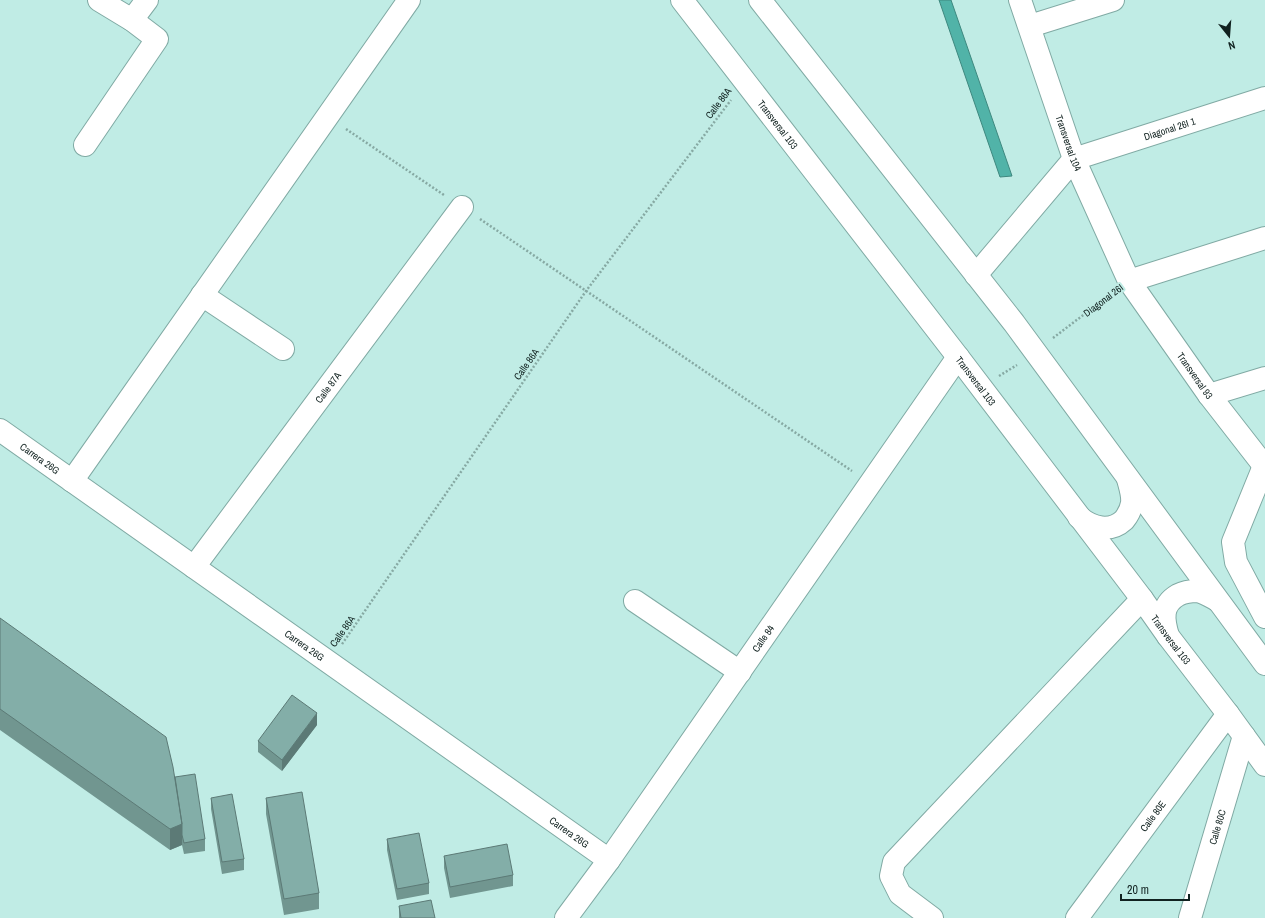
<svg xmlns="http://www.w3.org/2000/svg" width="1265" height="918" viewBox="0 0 1265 918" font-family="'Archivo Narrow',sans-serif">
  <rect width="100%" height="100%" fill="#c0ece5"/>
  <path fill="#51b3a8" stroke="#3e887f" d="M 939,0 L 951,0 L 1012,176 L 1000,177 Z"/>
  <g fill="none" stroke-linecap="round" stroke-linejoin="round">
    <g stroke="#80aaa4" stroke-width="24">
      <g id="minor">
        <path id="s1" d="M 682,0 L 958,357 L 1142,599 L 1168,636 L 1228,714 L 1265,765"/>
        <path d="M 760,0 L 1014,323 L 1265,664"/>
        <path id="s2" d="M 1020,0 L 1074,159 L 1129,281 L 1209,395 L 1265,467"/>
        <path d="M 132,20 L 147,0"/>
        <path d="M 1030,26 L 1113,0"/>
        <path d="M 85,145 L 157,39 L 132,20 L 99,0"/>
        <path id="s3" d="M 976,275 L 1074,159 L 1265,98"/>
        <path d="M 1129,281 L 1265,238"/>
        <path d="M 202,295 L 283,349"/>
        <path d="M 1209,395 L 1265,378"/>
        <path id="s4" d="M 0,430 L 609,860"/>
        <path d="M 1264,466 L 1233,542 L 1236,562 L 1265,617"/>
        <path d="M 72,481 L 409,0"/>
        <path d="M 1079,517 C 1092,528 1110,533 1124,520 C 1128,515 1131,509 1132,503 C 1133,495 1130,487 1128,479"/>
        <path id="s5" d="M 194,567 L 462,207"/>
        <path d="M 635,601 L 740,672"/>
        <path d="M 1168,636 C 1163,619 1161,605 1178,595 C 1184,592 1191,591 1197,591 C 1204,592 1210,596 1217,600"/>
        <path id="s6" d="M 566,918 L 609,860 L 958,357"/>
        <path d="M 932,918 L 900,894 L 891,876 L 894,862 L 1142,599"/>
        <path id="s7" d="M 1077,918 L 1228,714"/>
        <path id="s8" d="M 1190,918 L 1244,736"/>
      </g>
    </g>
    <path stroke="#86a9a3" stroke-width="2.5" stroke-dasharray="2 2" stroke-linecap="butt" d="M 346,129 L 444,195
      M 480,219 L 852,471
      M 1053,338 L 1111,294
      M 999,376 L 1017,365
      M 342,644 L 586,291 L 731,100"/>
    <use href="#minor" stroke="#fff" stroke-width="22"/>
  </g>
  <path fill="#719690" d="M 0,618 L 175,777 L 205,839 L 205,851 L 184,854 L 182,845 L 170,850 L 0,730 Z
    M 317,725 L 282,771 L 258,752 L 258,741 Z
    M 211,798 L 244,859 L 244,870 L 222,874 L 211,809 Z
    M 266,798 L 319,893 L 319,909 L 284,915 L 266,814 Z
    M 387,839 L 429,883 L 429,894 L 397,900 L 387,850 Z
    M 444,856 L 513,875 L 513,886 L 450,898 L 444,868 Z
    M 399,906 L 435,918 L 399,918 Z"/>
  <path fill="#5c7a76" d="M 317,713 L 317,725 L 282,771 L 282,760 Z
    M 182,824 L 182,845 L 170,850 L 170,829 Z"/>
  <path fill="#83aea8" stroke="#5c7a76" d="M 0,618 L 166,737 L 173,767 L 182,824 L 170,829 L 0,709 Z
    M 292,695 L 317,713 L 282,760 L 258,741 Z
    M 195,774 L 205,839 L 184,843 L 182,835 L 182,824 L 175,777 Z
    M 302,792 L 319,893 L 284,899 L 266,798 Z
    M 232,794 L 244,859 L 222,862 L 211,798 Z
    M 419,833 L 429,883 L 397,889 L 387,839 Z
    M 507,844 L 513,875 L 450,887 L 444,856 Z
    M 431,900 L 435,918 L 401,918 L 399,906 Z"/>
  <g text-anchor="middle" stroke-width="4" stroke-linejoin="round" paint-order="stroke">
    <g font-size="10" fill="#112220" stroke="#c0ece5">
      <text transform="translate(718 103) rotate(-53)" y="4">Calle 86A</text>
      <text dy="4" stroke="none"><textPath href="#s1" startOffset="157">Transversal 103</textPath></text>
      <text dy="4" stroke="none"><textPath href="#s3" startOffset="252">Diagonal 26I 1</textPath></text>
      <text dy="4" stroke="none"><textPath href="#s2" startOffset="151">Transversal 104</textPath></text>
      <text transform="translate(1103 300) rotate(-37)" y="4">Diagonal 26I</text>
      <text transform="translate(526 364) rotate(-55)" y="4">Calle 86A</text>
      <text dy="4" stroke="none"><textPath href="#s2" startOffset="417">Transversal 93</textPath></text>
      <text dy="4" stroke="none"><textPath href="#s1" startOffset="481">Transversal 103</textPath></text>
      <text dy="4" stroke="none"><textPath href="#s5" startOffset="224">Calle 87A</textPath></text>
      <text dy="4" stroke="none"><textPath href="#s4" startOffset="49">Carrera 26G</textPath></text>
      <text transform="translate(342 631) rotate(-55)" y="4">Calle 86A</text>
      <text dy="4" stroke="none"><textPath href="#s6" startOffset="342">Calle 84</textPath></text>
      <text dy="4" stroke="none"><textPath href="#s1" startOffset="805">Transversal 103</textPath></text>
      <text dy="4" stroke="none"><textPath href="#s4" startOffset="373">Carrera 26G</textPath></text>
      <text dy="4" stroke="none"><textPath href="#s7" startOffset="127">Calle 80E</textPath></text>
      <text dy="4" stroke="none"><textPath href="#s8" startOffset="95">Calle 80C</textPath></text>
      <text dy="4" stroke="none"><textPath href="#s4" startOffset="697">Carrera 26G</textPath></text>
    </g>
  </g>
  <g transform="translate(1229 36) rotate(163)" stroke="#c0ece5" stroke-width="3" paint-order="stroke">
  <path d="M0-3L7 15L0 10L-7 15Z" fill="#112220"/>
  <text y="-6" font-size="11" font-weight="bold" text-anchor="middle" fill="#112220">N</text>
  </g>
  <path d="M1121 894v6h68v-6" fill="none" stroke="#112220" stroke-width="2"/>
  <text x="1127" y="894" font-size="12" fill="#112220" stroke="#c0ece5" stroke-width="3" paint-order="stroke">20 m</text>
</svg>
